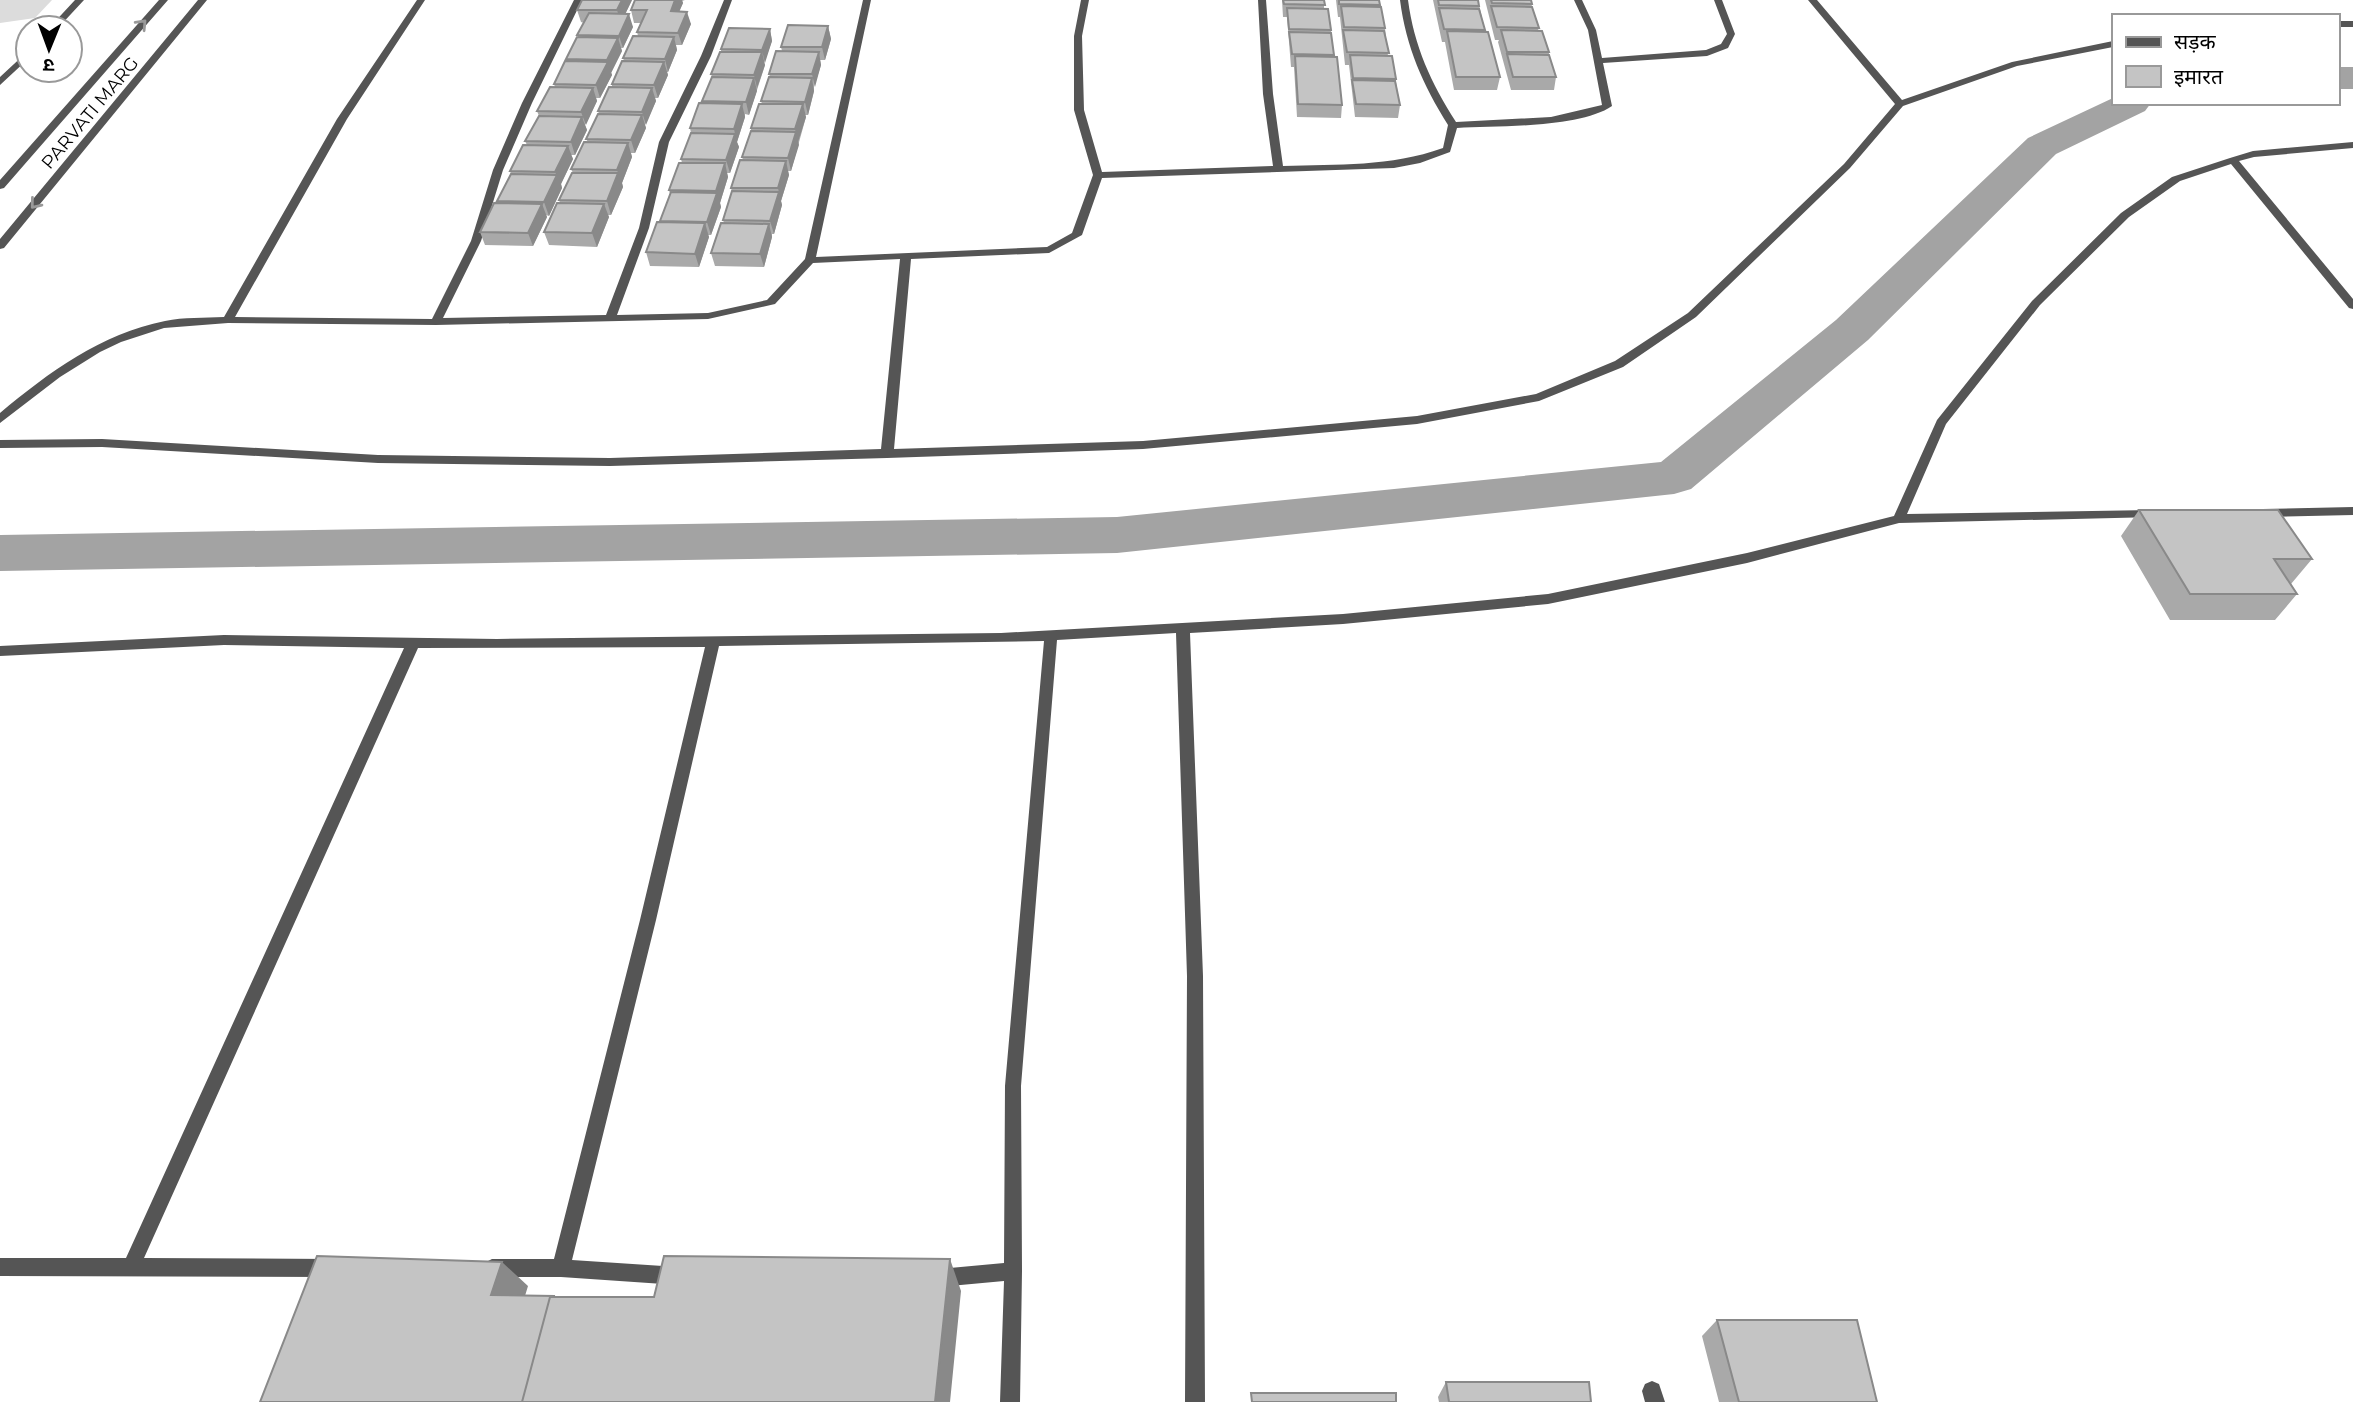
<svg xmlns="http://www.w3.org/2000/svg" width="2353" height="1402" viewBox="0 0 2353 1402" font-family="Montserrat,'Noto Sans Devanagari',sans-serif">
  <rect width="100%" height="100%" fill="#fff"/>
  <path fill="#dcdcdc" d="M 0,0 L 52,0 L 35,18 L 0,23 Z"/>
  <g fill="none" stroke-linecap="round" stroke-linejoin="round">
    <path fill="#a3a3a3" fill-rule="evenodd" d="M 2337,67 L 2353,67 L 2353,89 L 2337,89 Z
      M 2113,98 L 2113,103 L 2151,103 L 2145,111 L 2056,154 L 1868,340 L 1691,489 L 1674,494 L 1117,553 L 0,571 L 0,535 L 1117,517 L 1661,462 L 1836,320 L 2028,138 Z"/>
    <path fill="#555" fill-rule="evenodd" d="M 75,0 L 84,0 L 58,28 L 49,28 Z
      M 417,0 L 425,0 L 347,119 L 235,317 L 432,319 L 471,241 L 493,170 L 522,103 L 574,0 L 582,0 L 532,103 L 503,170 L 481,241 L 443,318 L 606,315 L 639,228 L 659,142 L 701,56 L 724,0 L 732,0 L 711,56 L 669,142 L 649,228 L 617,315 L 708,313 L 767,300 L 805,259 L 863,0 L 871,0 L 816,257 L 1047,247 L 1072,233 L 1093,175 L 1074,110 L 1074,36 L 1081,0 L 1089,0 L 1082,36 L 1084,110 L 1102,172 L 1273,166 L 1263,94 L 1258,0 L 1266,0 L 1273,94 L 1283,166 C 1338,164 1390,167 1443,148 L 1448,125 C 1423,85 1406,47 1400,0 L 1408,0 C 1414,46 1431,83 1456,122 L 1551,117 L 1602,105 L 1588,30 L 1574,0 L 1582,0 L 1596,30 L 1602,58 L 1706,50 L 1721,44 L 1727,34 L 1714,0 L 1722,0 L 1735,34 L 1728,48 L 1707,56 L 1603,63 L 1612,106 C 1580,128 1497,126 1457,128 L 1450,152 L 1420,163 L 1394,168 L 1102,178 L 1082,235 L 1049,253 L 911,259 L 894,449 L 1143,441 L 1417,416 L 1536,394 L 1615,361 L 1688,313 L 1844,164 L 1895,104 L 1808,0 L 1817,0 L 1902,100 L 2012,62 L 2113,41 L 2113,47 L 2017,66 L 1903,106 L 1850,168 L 1696,317 L 1623,367 L 1539,401 L 1417,424 L 1143,449 L 887,458 L 610,466 L 378,463 L 102,447 L 0,448 L 0,440 L 102,439 L 378,455 L 610,458 L 881,449 L 900,259 L 813,263 L 775,304 L 708,319 L 436,325 L 228,323 L 164,328 L 121,342 L 100,352 L 60,377 L 0,423 L 0,413 C 49,372 101,334 165,321 C 184,317 204,318 224,317 L 337,119 Z
      M 2337,21 L 2353,21 L 2353,27 L 2337,27 Z
      M 28,51 L 28,59 L 0,85 L 0,77 Z
      M 2353,142 L 2353,148 L 2254,157 L 2239,161 L 2353,299 L 2353,309 L 2349,308 L 2231,164 L 2180,181 L 2129,217 L 2040,305 L 1946,424 L 1907,514 L 2152,510 L 2158,514 L 2156,517 L 1899,523 L 1747,563 L 1548,604 L 1343,624 L 1190,633 L 1203,976 L 1205,1402 L 1185,1402 L 1187,976 L 1176,633 L 1057,640 L 1021,1086 L 1022,1271 L 1020,1402 L 1000,1402 L 1004,1281 L 939,1287 L 932,1285 L 930,1278 L 932,1271 L 939,1269 L 1004,1263 L 1005,1086 L 1044,641 L 719,646 L 656,920 L 572,1260 L 678,1267 L 685,1269 L 687,1276 L 685,1283 L 678,1285 L 561,1277 L 492,1277 L 486,1274 L 483,1268 L 486,1262 L 492,1259 L 554,1259 L 640,920 L 705,647 L 418,648 L 144,1258 L 331,1259 L 337,1262 L 340,1268 L 337,1274 L 331,1277 L 0,1276 L 0,1258 L 126,1258 L 404,648 L 224,645 L 0,656 L 0,646 L 224,635 L 497,639 L 1001,633 L 1343,614 L 1548,594 L 1747,553 L 1894,516 L 1937,420 L 2032,301 L 2121,213 L 2172,177 L 2230,158 L 2253,151 Z
      M 2353,507 L 2353,515 L 2263,517 L 2257,513 L 2263,509 Z
      M 1652,1381 L 1659,1384 L 1665,1402 L 1645,1402 L 1642,1391 L 1645,1384 Z"/>
    <path fill="#555" fill-rule="evenodd" d="M 159,0 L 168,0 L 24,165 L 4,188 L 0,189 L 0,180 Z
      M 198,0 L 207,0 L 4,248 L 0,249 L 0,239 Z"/>
  </g>
  <path fill="#a9a9a9" d="M 632,0 L 625,14 L 633,27 L 623,48 L 621,48 L 622,51 L 611,73 L 612,75 L 600,98 L 596,98 L 597,101 L 585,125 L 587,130 L 575,155 L 571,155 L 573,159 L 561,184 L 562,188 L 549,216 L 546,215 L 547,217 L 533,246 L 485,245 L 480,232 L 497,203 L 497,201 L 511,174 L 510,171 L 527,145 L 525,141 L 539,116 L 537,111 L 555,87 L 554,84 L 566,61 L 566,59 L 578,37 L 577,35 L 584,23 L 581,22 L 577,10 Z
    M 635,0 L 685,0 L 682,1 L 683,3 L 679,11 L 691,24 L 682,45 L 676,45 L 677,50 L 668,72 L 667,72 L 668,75 L 658,98 L 655,98 L 656,101 L 645,125 L 646,128 L 635,153 L 631,153 L 632,157 L 622,183 L 623,187 L 611,215 L 608,215 L 609,217 L 597,247 L 549,245 L 544,232 L 560,203 L 559,200 L 573,173 L 571,169 L 588,142 L 586,139 L 599,114 L 598,111 L 612,87 L 612,84 L 624,61 L 623,58 L 638,36 L 637,32 L 641,23 L 634,23 L 631,10 Z
    M 1282,0 L 1324,0 L 1324,9 L 1331,30 L 1334,57 L 1342,105 L 1341,118 L 1297,117 L 1294,67 L 1291,67 L 1287,17 L 1283,17 Z
    M 1336,0 L 1379,0 L 1385,28 L 1388,56 L 1396,79 L 1396,82 L 1400,105 L 1398,118 L 1355,117 L 1349,65 L 1345,65 L 1340,17 L 1338,17 Z
    M 1433,0 L 1478,0 L 1485,31 L 1500,77 L 1497,90 L 1454,90 L 1445,42 L 1442,42 Z
    M 1485,0 L 1531,0 L 1532,7 L 1539,28 L 1538,30 L 1549,52 L 1549,55 L 1556,77 L 1554,90 L 1511,90 L 1498,42 L 1499,40 L 1495,40 Z
    M 828,26 L 831,39 L 825,60 L 820,60 L 821,65 L 814,87 L 814,91 L 808,115 L 805,115 L 806,117 L 791,171 L 788,171 L 789,175 L 781,201 L 782,205 L 774,234 L 772,234 L 772,237 L 764,267 L 715,266 L 711,253 L 724,223 L 723,220 L 732,192 L 731,188 L 743,160 L 742,157 L 751,131 L 751,128 L 762,104 L 761,101 L 770,77 L 769,74 L 782,51 L 781,47 Z
    M 770,29 L 772,41 L 764,63 L 765,65 L 749,115 L 745,114 L 745,117 L 737,142 L 739,147 L 730,173 L 727,173 L 728,177 L 720,203 L 721,207 L 711,235 L 708,235 L 709,237 L 699,267 L 650,266 L 646,252 L 660,222 L 660,221 L 670,194 L 669,190 L 682,163 L 681,159 L 691,133 L 690,128 L 703,103 L 702,101 L 712,77 L 711,74 L 721,52 L 721,49 Z
    M 2139,510 L 2312,559 L 2291,584 L 2297,594 L 2275,620 L 2170,620 L 2121,536 Z
    M 1717,1320 L 1877,1402 L 1719,1402 L 1702,1336 Z
    M 1446,1382 L 1591,1402 L 1439,1402 L 1438,1397 Z"/>
  <path fill="#898989" d="M 622,0 L 632,0 L 621,23 L 617,10 Z
    M 675,0 L 682,0 L 683,3 L 674,24 L 671,11 Z
    M 687,12 L 691,24 L 682,45 L 678,33 Z
    M 629,14 L 633,27 L 623,48 L 619,36 Z
    M 828,26 L 831,39 L 825,60 L 822,47 Z
    M 770,29 L 772,41 L 765,63 L 762,50 Z
    M 674,37 L 677,50 L 668,72 L 665,59 Z
    M 618,38 L 622,51 L 611,73 L 607,60 Z
    M 762,52 L 765,65 L 757,88 L 754,75 Z
    M 819,52 L 821,65 L 815,87 L 812,74 Z
    M 608,62 L 612,75 L 600,98 L 596,85 Z
    M 664,62 L 668,75 L 658,98 L 654,85 Z
    M 754,78 L 757,91 L 749,115 L 746,102 Z
    M 812,78 L 814,91 L 808,115 L 805,102 Z
    M 593,88 L 597,101 L 586,125 L 581,112 Z
    M 652,88 L 656,101 L 646,125 L 642,112 Z
    M 742,104 L 745,117 L 737,142 L 739,147 L 730,173 L 726,160 L 735,134 L 734,129 Z
    M 803,104 L 806,117 L 798,142 L 795,129 Z
    M 642,115 L 646,128 L 635,153 L 631,140 Z
    M 582,117 L 587,130 L 575,155 L 571,142 Z
    M 796,132 L 799,145 L 791,171 L 788,158 Z
    M 628,143 L 632,157 L 622,183 L 623,187 L 611,215 L 607,201 L 618,173 L 617,170 Z
    M 568,146 L 573,159 L 561,184 L 562,188 L 549,216 L 544,202 L 557,176 L 555,172 Z
    M 786,161 L 789,175 L 781,201 L 782,205 L 774,234 L 770,221 L 779,193 L 778,188 Z
    M 725,163 L 728,177 L 720,203 L 721,207 L 711,235 L 707,222 L 717,194 L 716,191 Z
    M 542,204 L 547,217 L 533,246 L 528,233 Z
    M 604,204 L 609,217 L 597,247 L 592,233 Z
    M 705,223 L 709,237 L 699,267 L 695,254 Z
    M 769,224 L 772,237 L 764,267 L 760,254 Z
    M 950,1259 L 961,1291 L 950,1402 L 935,1402 Z
    M 502,1262 L 528,1286 L 518,1319 L 491,1295 Z"/>
  <path fill="#c4c4c4" stroke="#898989" stroke-width="2" d="M 582,0 L 622,0 L 617,10 L 577,10 Z
    M 635,0 L 675,0 L 671,11 L 687,12 L 678,33 L 637,32 L 647,10 L 631,10 Z
    M 1283,0 L 1324,0 L 1325,5 L 1284,4 Z
    M 1339,0 L 1379,0 L 1380,5 L 1339,4 Z
    M 1438,0 L 1478,0 L 1479,6 L 1439,5 Z
    M 1491,0 L 1531,0 L 1532,4 L 1492,3 Z
    M 1341,6 L 1381,7 L 1385,28 L 1344,27 Z
    M 1491,6 L 1532,7 L 1539,28 L 1497,27 Z
    M 1287,8 L 1328,9 L 1331,30 L 1289,29 Z
    M 1439,8 L 1479,9 L 1485,30 L 1444,29 Z
    M 589,13 L 629,14 L 619,36 L 577,35 Z
    M 788,25 L 828,26 L 822,47 L 781,47 Z
    M 729,28 L 770,29 L 762,50 L 721,49 Z
    M 1343,30 L 1384,31 L 1389,53 L 1347,52 Z
    M 1501,30 L 1542,31 L 1549,52 L 1507,52 Z
    M 1447,31 L 1488,32 L 1500,77 L 1456,77 Z
    M 1289,32 L 1331,33 L 1334,55 L 1292,54 Z
    M 633,36 L 674,37 L 665,59 L 623,58 Z
    M 577,37 L 618,38 L 607,60 L 566,59 Z
    M 776,51 L 819,52 L 812,74 L 769,74 Z
    M 720,52 L 762,52 L 754,75 L 711,74 Z
    M 1507,54 L 1549,55 L 1556,77 L 1513,77 Z
    M 1350,55 L 1392,56 L 1396,79 L 1353,78 Z
    M 1295,56 L 1337,57 L 1342,105 L 1298,104 Z
    M 565,61 L 608,62 L 596,85 L 554,84 Z
    M 622,61 L 664,62 L 654,85 L 612,84 Z
    M 712,77 L 754,78 L 746,102 L 702,101 Z
    M 769,77 L 812,78 L 805,102 L 761,101 Z
    M 1352,80 L 1395,81 L 1400,105 L 1356,104 Z
    M 550,87 L 593,88 L 581,112 L 537,111 Z
    M 609,87 L 652,88 L 642,112 L 598,111 Z
    M 699,103 L 742,104 L 734,129 L 690,128 Z
    M 759,104 L 803,104 L 795,129 L 751,128 Z
    M 598,114 L 642,115 L 631,140 L 586,139 Z
    M 539,116 L 582,117 L 571,142 L 525,141 Z
    M 751,131 L 796,132 L 788,158 L 742,157 Z
    M 691,133 L 735,134 L 726,160 L 681,159 Z
    M 584,142 L 628,143 L 617,170 L 571,169 Z
    M 523,145 L 568,146 L 555,172 L 510,171 Z
    M 740,160 L 786,161 L 778,188 L 731,188 Z
    M 679,163 L 725,163 L 716,191 L 669,190 Z
    M 572,173 L 618,173 L 607,201 L 559,200 Z
    M 511,174 L 557,175 L 544,202 L 497,201 Z
    M 732,191 L 779,192 L 770,221 L 723,220 Z
    M 671,192 L 717,193 L 707,222 L 660,221 Z
    M 494,203 L 542,204 L 528,233 L 480,232 Z
    M 557,203 L 604,204 L 592,233 L 544,232 Z
    M 657,222 L 705,223 L 695,254 L 646,252 Z
    M 721,223 L 769,224 L 760,254 L 711,253 Z
    M 2139,510 L 2278,510 L 2312,559 L 2274,559 L 2297,594 L 2190,594 Z
    M 317,1256 L 502,1262 L 491,1295 L 555,1296 L 550,1297 L 522,1402 L 260,1402 Z
    M 664,1256 L 950,1259 L 935,1402 L 522,1402 L 550,1297 L 654,1297 Z
    M 1717,1320 L 1857,1320 L 1877,1402 L 1739,1402 Z
    M 1446,1382 L 1589,1382 L 1591,1402 L 1449,1402 Z
    M 1251,1393 L 1396,1393 L 1396,1402 L 1252,1402 Z"/>
  <defs><path id="oneway-chevron" d="M-2-3.5L2.5 0L-2 3.5" fill="none" stroke-width="1.6" stroke-linecap="round" stroke-linejoin="round" transform="scale(1.75)"/></defs>
  <g stroke="#999">
    <use href="#oneway-chevron" transform="translate(142 24) rotate(-47)"/>
    <use href="#oneway-chevron" transform="translate(35 204) rotate(129)"/>
  </g>
  <g text-anchor="middle" stroke-width="5" stroke-linejoin="round" paint-order="stroke">
    <g font-size="18" fill="#000" stroke="#fff">
      <text transform="translate(90 113) rotate(-50)" y="6">PARVATI MARG</text>
    </g>
  </g>
  <rect x="2112" y="14" width="228" height="91" fill="#ffffff" stroke="#999999" stroke-width="2"/>
  <rect x="2126" y="37" width="35" height="10" fill="#555555" stroke="#999999" stroke-width="2"/>
  <text x="2174" y="49" font-size="21" fill="#000000">सड़क</text>
  <rect x="2126" y="66" width="35" height="21" fill="#c4c4c4" stroke="#999999" stroke-width="2"/>
  <text x="2174" y="84" font-size="21" fill="#000000">इमारत</text>
  <g transform="translate(49 49) rotate(181)"><circle r="33" fill="#ffffff" stroke="#999999" stroke-width="2"/>
  <path d="M0-5L12 26L0 18L-12 26Z" fill="#000000"/>
  <text y="-10" font-size="19" font-weight="bold" text-anchor="middle" fill="#000000">उ</text>
  </g>
</svg>
